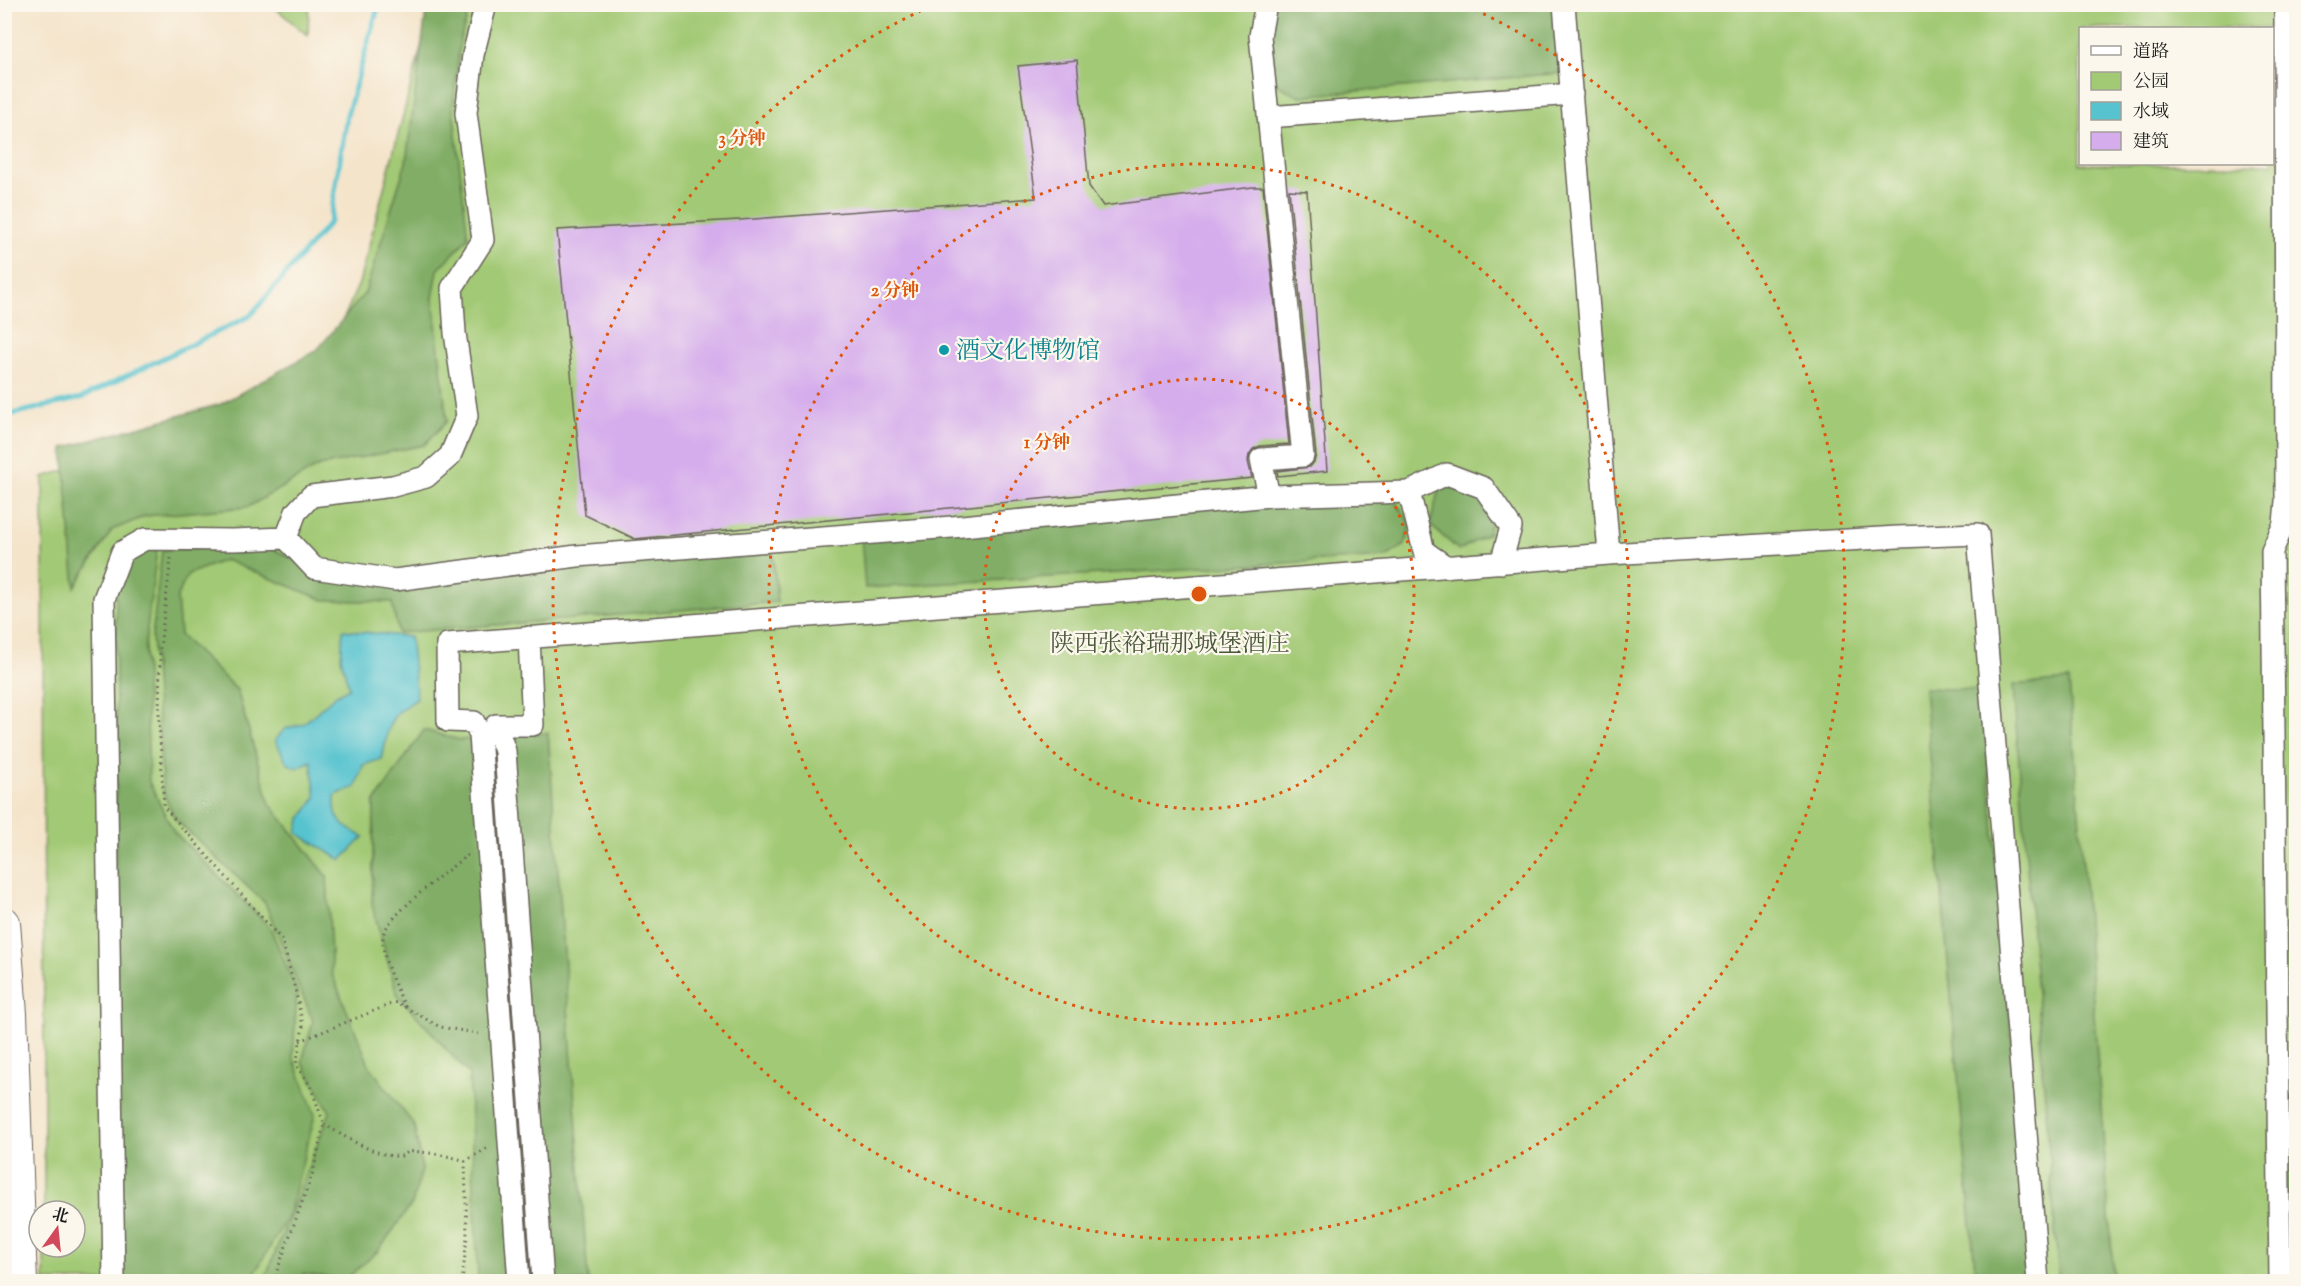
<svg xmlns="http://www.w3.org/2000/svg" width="2301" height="1286" viewBox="0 0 2301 1286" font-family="'Sorts Mill Goudy','Noto Serif SC',serif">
  <rect width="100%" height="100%" fill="#fbf7ec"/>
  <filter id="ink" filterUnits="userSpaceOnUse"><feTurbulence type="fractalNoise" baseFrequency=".0167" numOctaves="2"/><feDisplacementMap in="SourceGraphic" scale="12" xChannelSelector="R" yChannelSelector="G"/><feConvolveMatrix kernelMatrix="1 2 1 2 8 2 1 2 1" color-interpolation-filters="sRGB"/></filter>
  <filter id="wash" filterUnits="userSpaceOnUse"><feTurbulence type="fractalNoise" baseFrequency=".008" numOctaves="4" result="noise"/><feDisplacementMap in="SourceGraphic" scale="24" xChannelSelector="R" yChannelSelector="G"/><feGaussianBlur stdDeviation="1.35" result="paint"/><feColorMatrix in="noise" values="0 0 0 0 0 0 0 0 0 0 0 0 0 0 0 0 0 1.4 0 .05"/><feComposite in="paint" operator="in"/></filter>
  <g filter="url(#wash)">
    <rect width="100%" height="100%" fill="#f4e4ca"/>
    <path fill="#a2c974" stroke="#5f7248" stroke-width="1.5" fill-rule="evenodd" d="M 272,5 L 309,5 L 308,36 Z
      M 432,5 L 2296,5 L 2296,1281 L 44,1281 L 44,1247 L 75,1247 L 75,1211 L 44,1211 L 43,477 L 148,445 L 331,348 L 359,283 ZM 2080,28 L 2272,28 L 2272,164 L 2080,164 Z"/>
    <path fill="#81ad66" stroke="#4e6441" stroke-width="1.5" d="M 1264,4 L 1558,5 L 1562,73 L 1300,96 L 1271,82 Z
      M 427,5 L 471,5 L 460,40 L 453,108 L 468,238 L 438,270 L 433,298 L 447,421 L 424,445 L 319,466 L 248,507 L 146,516 L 112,530 L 75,587 L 63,448 L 221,404 L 317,350 L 365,293 L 406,162 Z
      M 1481,486 L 1493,513 L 1488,534 L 1459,550 L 1430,525 L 1439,488 Z
      M 1390,493 L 1411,524 L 1405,545 L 1386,557 L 865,588 L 861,535 Z
      M 772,541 L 777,602 L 398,633 L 392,602 L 324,600 L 225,560 L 188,574 L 177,597 L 180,635 L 237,690 L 270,804 L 327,876 L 332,974 L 370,1067 L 414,1125 L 422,1170 L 412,1204 L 378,1251 L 346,1279 L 303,1274 L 298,1281 L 264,1281 L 330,1112 L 302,1062 L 313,1021 L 265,903 L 175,819 L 163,792 L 152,637 L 162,550 L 263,544 L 333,579 Z
      M 138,547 L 157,549 L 145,645 L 149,782 L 174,832 L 270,927 L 297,991 L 293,1056 L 315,1115 L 289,1214 L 250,1281 L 120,1281 L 116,1174 L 116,568 Z
      M 2069,680 L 2114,1281 L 2059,1281 L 2013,685 Z
      M 1924,688 L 1982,690 L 2032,1281 L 1976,1281 Z
      M 424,730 L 460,740 L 548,733 L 588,1281 L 476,1281 L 478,1278 L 469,1074 L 397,994 L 372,905 L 374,803 Z
      M 2296,1129 L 2296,1281 L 2286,1282 L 2288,1130 Z"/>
    <path fill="#56c3cf" stroke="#397076" stroke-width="1.5" d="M 343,630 L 410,637 L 417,699 C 384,718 390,726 382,759 L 363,765 L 356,787 L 335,795 C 333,821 342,826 364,837 L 341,860 L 297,833 L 300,820 L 316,797 L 311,761 L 296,768 L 287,763 L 275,740 L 285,729 L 303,724 L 335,696 L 349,688 L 341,658 Z"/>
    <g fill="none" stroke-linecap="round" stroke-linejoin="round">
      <path stroke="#56c3cf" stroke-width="5" d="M 4,416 L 81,398 L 250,316 L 330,222 L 347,115 L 379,4"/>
    </g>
    <g id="blocks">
      <path fill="#d5adec" d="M 1077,60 L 1089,186 L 1103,206 L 1253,187 L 1263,187 L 1289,444 L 1260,446 L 1253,449 L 1249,455 L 1248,461 L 1252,478 L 635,539 L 585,515 L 557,230 L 739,220 L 1036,198 L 1018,66 Z
        M 1289,190 L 1307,191 L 1327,471 L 1278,476 L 1277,471 L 1310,467 L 1314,462 L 1316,455 Z"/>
    </g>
  </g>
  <g filter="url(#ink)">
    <use href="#blocks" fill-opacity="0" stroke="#686259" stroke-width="1.5"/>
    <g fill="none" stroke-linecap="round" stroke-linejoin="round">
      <g stroke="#686259" stroke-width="24">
        <path id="minor" d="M 1564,4 L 1609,554 L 1898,537 L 1978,534 L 2038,1282
          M 1268,117 L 1572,94
          M 1409,492 L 1424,551 L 1447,567
          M 1269,496 L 1409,492 L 1447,474 L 1484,488 L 1511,527 L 1501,563
          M 286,538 L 296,512 L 311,496 L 393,486 L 426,477 L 450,456 L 467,416 L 455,333 L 452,288 L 483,240 L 466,113 L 473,55 L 486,4
          M 529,637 L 533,725 L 496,725 L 505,751 L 543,1282
          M 114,1282 L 104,599 L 122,552 L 145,539 L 233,540 L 286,538 L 314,568 L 395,580 L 577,556 L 952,527 L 1269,496 L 1261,459 L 1303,456 L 1260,36 L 1266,4
          M 519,1282 L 480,735 L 474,722 L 448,721 L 447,644 L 1609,554
          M 2280,1282 L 2272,551 L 2284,524 L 2286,501 L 2285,4"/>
      </g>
      <g stroke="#686259" stroke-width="34">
        <path id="highway" d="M 4,923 L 11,1014 L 21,1282"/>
      </g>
      <path stroke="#686259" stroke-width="3" stroke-dasharray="1.5 4.5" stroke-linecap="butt" d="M 171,558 L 160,648 L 159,721 L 164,807 L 282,940 L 296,993 L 303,1026 L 296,1065 L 310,1085 L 324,1124 L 313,1172 L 273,1282
        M 405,1007 C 396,985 381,961 383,936 C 385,917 452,867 470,853
        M 300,1041 L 396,1002 L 440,1027 L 481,1034
        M 324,1124 C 343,1136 378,1158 401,1156 C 404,1155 406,1153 409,1152 C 419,1150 455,1157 465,1161 L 489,1147
        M 462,1282 L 467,1237 L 465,1161"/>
      <use href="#minor" stroke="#fff" stroke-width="21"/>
      <use href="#highway" stroke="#fff" stroke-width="32"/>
    </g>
  </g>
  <g fill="none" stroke="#de560d" stroke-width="3" stroke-dasharray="3 6">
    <circle cx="1199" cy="594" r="215"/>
    <circle cx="1199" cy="594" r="430"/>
    <path d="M1467 6A646 646 0 1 1 931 6"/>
  </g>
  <circle fill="#0f9aa8" stroke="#fbf7ec" stroke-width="2" cx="944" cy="350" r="6"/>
  <g text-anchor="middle" stroke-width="4.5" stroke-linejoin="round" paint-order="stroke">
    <g font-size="24" fill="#0d838f" stroke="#fbf7ec" text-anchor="start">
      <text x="956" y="358">酒文化博物馆</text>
    </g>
    <g font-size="24" fill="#4b593b" stroke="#fbf7ec">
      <text x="1170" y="651">陕西张裕瑞那城堡酒庄</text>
    </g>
  </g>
  <circle cx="1199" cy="594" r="9" fill="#de560d" stroke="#fbf7ec" stroke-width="3"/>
  <g font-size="18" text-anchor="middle" font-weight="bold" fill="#de560d" stroke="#fbf7ec" stroke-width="4.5" stroke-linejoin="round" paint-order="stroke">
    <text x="742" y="144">3 分钟</text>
    <text x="895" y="296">2 分钟</text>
    <text x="1047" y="448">1 分钟</text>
  </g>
  <rect width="2301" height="1286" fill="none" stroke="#fbf7ec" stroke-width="24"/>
  <rect x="2079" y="27" width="195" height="138" fill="#fbf7ec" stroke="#a29f99" stroke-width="1.5"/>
  <rect x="2091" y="46" width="30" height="9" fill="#ffffff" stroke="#a29f99" stroke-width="1.5"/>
  <text x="2133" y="57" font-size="18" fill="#1c1c1c">道路</text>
  <rect x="2091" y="72" width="30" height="18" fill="#a2c974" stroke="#a29f99" stroke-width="1.5"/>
  <text x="2133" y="87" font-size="18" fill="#1c1c1c">公园</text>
  <rect x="2091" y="102" width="30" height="18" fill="#56c3cf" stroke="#a29f99" stroke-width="1.5"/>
  <text x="2133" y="117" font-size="18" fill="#1c1c1c">水域</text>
  <rect x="2091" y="132" width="30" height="18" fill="#d5adec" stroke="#a29f99" stroke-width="1.5"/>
  <text x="2133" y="147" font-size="18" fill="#1c1c1c">建筑</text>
  <g transform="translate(57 1229) rotate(15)"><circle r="28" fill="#fbf7ec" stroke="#a29f99" stroke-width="1.5"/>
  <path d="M0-4.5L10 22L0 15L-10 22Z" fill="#d1495b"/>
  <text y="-9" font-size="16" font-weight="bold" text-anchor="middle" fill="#1c1c1c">北</text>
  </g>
</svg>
